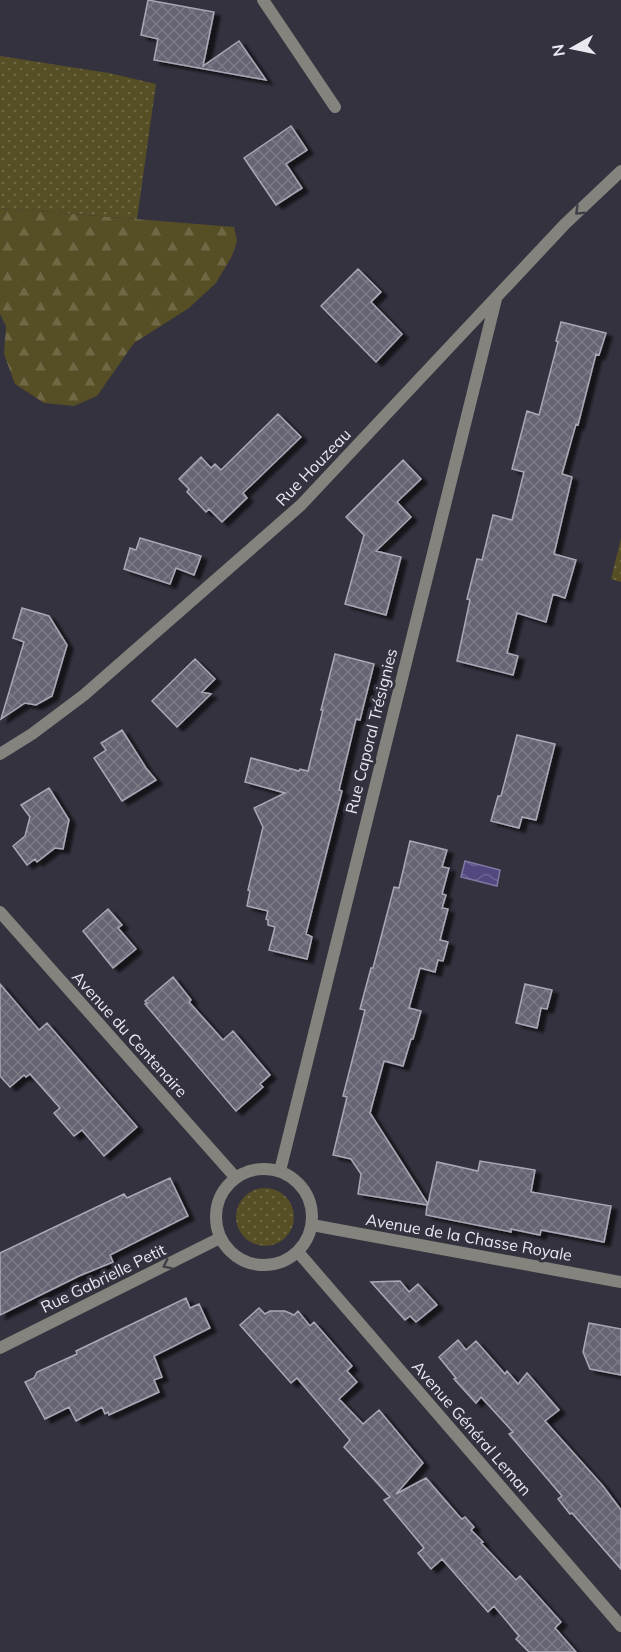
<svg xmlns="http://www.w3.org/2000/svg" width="621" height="1652" viewBox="0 0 621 1652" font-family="Mulish,sans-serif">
  <defs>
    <pattern id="grass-dots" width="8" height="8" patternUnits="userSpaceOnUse" patternTransform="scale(1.5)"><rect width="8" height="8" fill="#564e25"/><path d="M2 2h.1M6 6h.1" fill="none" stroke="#6e6845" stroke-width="1.8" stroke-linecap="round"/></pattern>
    <pattern id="forest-firs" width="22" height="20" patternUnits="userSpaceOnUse" patternTransform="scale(1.5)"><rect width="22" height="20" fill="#564e25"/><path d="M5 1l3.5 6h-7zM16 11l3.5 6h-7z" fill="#6e6845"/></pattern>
    <pattern id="water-waves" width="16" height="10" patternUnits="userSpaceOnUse" patternTransform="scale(1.5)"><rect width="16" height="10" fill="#534780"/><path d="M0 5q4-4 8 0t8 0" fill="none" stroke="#6c6292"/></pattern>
    <pattern id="building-cross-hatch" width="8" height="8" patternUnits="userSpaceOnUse" patternTransform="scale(1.5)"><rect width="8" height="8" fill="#666472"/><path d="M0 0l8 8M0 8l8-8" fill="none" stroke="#7c7a87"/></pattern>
    <filter id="shadow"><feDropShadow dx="6" dy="4" stdDeviation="1.5" flood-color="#0009"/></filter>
  </defs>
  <rect width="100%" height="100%" fill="#34323e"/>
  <path fill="url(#grass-dots)" d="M 0,56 L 109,73 L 156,84 L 137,219 L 0,208 Z
    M 621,538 L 621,582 L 611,579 Z
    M236 1217a29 29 0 1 1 58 0a29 29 0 1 1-58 0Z"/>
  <path fill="url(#forest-firs)" d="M 0,208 L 234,227 L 237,241 L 232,256 L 216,283 L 189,308 L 134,343 L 97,396 L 74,406 L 44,403 L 15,384 L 4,354 L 6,326 L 0,314 Z"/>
  <path fill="url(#water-waves)" stroke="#8078a2" stroke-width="1.5" d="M 465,861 L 500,870 L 497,886 L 461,877 Z"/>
  <path fill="url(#building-cross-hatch)" stroke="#a9a8b6" stroke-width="1.5" filter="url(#shadow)" d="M 148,0 L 214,12 L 203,66 L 239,41 L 266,80 L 154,60 L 158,39 L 141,35 Z
    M 291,126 L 307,150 L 286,164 L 302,188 L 276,205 L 244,158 Z
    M 358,269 L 381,292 L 371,302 L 402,334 L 376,362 L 321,306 Z
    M 561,322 L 606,333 L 599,355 L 596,354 L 578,425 L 576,424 L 562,474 L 572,477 L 554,554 L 576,560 L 565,598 L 553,594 L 546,622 L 517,613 L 507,653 L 518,656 L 513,675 L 457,661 L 470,600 L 467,599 L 477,559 L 482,560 L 493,515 L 512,520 L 524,472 L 512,469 L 527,411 L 539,415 L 558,342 L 556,341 Z
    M 278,414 L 301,437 L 243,493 L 247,498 L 222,522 L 209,509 L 206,512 L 187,492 L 189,489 L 179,479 L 201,457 L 211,468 L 215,464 L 221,470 Z
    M 403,460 L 421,479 L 397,502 L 411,517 L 376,551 L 401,557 L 386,615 L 345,604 L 364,535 L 346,517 Z
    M 140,538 L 201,556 L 194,575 L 176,568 L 170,584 L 124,569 L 130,548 L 136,550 Z
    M 22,608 L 49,616 L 67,645 L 52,696 L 36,705 L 25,703 L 1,719 L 24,642 L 13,638 Z
    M 335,654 L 374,664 L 360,720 L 356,719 L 339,790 L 342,791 L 306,934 L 312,937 L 307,959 L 269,950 L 275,927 L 268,925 L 268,920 L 266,919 L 268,911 L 247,906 L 250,891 L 248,890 L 263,827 L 254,808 L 285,793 L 245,782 L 251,758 L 299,771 L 300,769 L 308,771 L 323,710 L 321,710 Z
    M 195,659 L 215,679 L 202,692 L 211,694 L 177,727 L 152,701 Z
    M 122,730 L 146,768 L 156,780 L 122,801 L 94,758 L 106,750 L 101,743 Z
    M 517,735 L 555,744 L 536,820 L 522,817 L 519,828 L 491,821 L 498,796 L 501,796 Z
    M 49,788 L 69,820 L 63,849 L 55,848 L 37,862 L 35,859 L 27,865 L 13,846 L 25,836 L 30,817 L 21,805 Z
    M 410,841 L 447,850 L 442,867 L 449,868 L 442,894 L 446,895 L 442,908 L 448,909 L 440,940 L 448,942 L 443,961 L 438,960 L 435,972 L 420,968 L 409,1008 L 421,1011 L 413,1039 L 411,1039 L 403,1066 L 384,1061 L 370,1113 L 428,1204 L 437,1162 L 478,1171 L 480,1161 L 535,1170 L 531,1192 L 611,1206 L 604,1242 L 541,1230 L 540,1235 L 511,1229 L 511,1232 L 426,1215 L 427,1205 L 358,1194 L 361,1174 L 351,1159 L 333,1155 L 347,1097 L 343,1096 L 365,1010 L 360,1009 L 371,968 L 373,968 L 394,887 L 399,888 Z
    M 108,909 L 122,925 L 118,928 L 136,949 L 113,968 L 83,931 Z
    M 173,977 L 191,1000 L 189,1002 L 223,1040 L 233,1031 L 270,1075 L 260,1084 L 263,1087 L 236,1111 L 145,1004 L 147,1003 L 145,1001 Z
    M 0,984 L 39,1030 L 47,1023 L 137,1127 L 104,1156 L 82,1130 L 74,1136 L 54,1113 L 60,1108 L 30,1074 L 26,1077 L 24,1075 L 10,1087 L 0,1076 Z
    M 525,984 L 552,990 L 547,1009 L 541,1008 L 537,1028 L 516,1023 Z
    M 170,1178 L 188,1216 L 110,1255 L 113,1262 L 79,1276 L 0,1315 L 0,1253 L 124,1194 L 127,1198 Z
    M 400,1281 L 409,1292 L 418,1284 L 437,1305 L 416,1322 L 410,1316 L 405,1320 L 371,1282 Z
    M 186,1298 L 190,1308 L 199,1304 L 210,1328 L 154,1356 L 162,1377 L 154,1380 L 159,1392 L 109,1415 L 108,1412 L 105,1414 L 102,1407 L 76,1421 L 69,1407 L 45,1419 L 25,1382 L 34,1378 L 37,1372 L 77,1354 L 76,1351 Z
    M 259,1308 L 265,1314 L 270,1311 L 285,1311 L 294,1315 L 298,1311 L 310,1326 L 314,1322 L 352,1366 L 347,1371 L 357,1382 L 339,1399 L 363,1424 L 379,1410 L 423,1463 L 396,1494 L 426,1478 L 458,1515 L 462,1519 L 465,1517 L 474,1527 L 471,1530 L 483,1542 L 481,1543 L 516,1580 L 520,1576 L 561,1622 L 555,1628 L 576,1652 L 529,1652 L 516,1639 L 519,1636 L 494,1606 L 488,1612 L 442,1559 L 431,1569 L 418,1553 L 424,1548 L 384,1500 L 390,1497 L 344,1447 L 350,1440 L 297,1378 L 291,1383 L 240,1325 Z
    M 589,1323 L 621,1329 L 621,1375 L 590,1369 L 583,1352 Z
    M 458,1340 L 466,1350 L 476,1341 L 505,1374 L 507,1371 L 518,1384 L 527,1373 L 559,1410 L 545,1421 L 603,1486 L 621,1510 L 621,1569 L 572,1513 L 570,1514 L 558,1499 L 562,1496 L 509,1434 L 513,1432 L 481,1397 L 476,1403 L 454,1379 L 456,1378 L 439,1357 Z"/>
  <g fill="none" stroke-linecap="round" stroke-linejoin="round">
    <path stroke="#84837d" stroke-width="12" d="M 263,0 L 335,107
      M 0,754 L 32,734 L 84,695 L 301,505 L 565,224 L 621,171
      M 0,912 L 236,1178
      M216 1217a48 48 0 1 1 96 0a48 48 0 1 1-96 0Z
      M 280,1171 L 496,299
      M 312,1225 L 621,1282
      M 298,1252 L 621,1626
      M 0,1348 L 220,1238"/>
  </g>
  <defs><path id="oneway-chevron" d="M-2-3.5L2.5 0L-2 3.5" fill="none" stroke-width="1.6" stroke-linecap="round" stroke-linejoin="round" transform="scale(1.5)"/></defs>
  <g stroke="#403e47">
    <use href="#oneway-chevron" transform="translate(579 211) rotate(136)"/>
    <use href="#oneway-chevron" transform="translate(167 1265) rotate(154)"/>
  </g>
  <g text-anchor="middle" stroke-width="6" stroke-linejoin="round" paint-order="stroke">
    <g font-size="16" fill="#eae9f1" stroke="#34323e">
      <text transform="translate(313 467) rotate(-46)" y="6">Rue Houzeau</text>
      <text transform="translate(371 731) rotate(-76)" y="6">Rue Caporal Trésignies</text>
      <text transform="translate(130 1034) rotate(48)" y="6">Avenue du Centenaire</text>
      <text transform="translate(469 1237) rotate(10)" y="6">Avenue de la Chasse Royale</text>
      <text transform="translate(103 1278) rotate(-26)" y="6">Rue Gabrielle Petit</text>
      <text transform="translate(472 1428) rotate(49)" y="6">Avenue Général Leman</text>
    </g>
  </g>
  <g transform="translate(573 48) rotate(261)" stroke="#34323e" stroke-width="4.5" paint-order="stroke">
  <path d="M0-4.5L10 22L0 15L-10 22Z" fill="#eae9f1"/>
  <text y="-9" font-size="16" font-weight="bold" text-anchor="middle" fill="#eae9f1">N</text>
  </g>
</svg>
